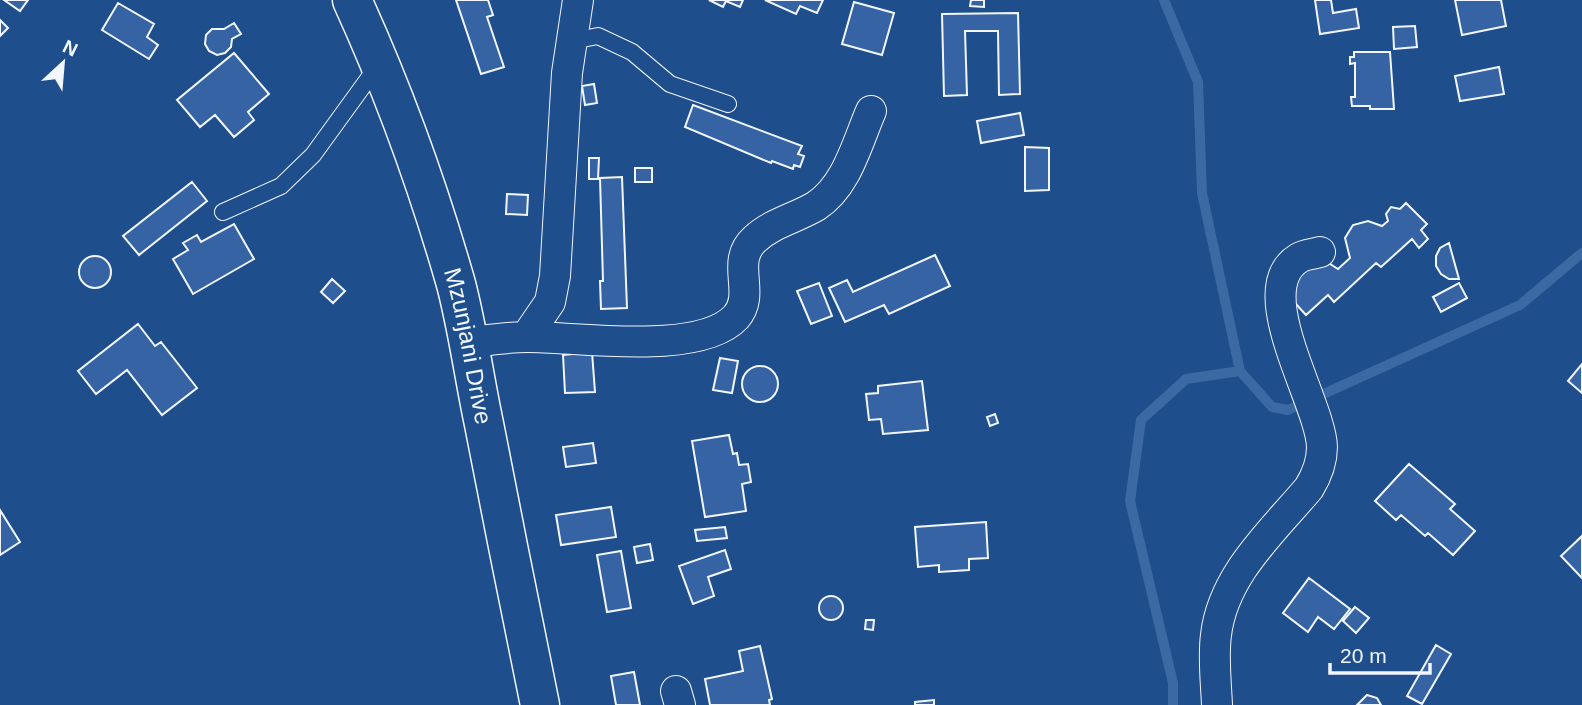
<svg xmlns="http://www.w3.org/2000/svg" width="1582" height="705" viewBox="0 0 1582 705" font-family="Arial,sans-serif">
  <rect width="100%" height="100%" fill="#1f4e8c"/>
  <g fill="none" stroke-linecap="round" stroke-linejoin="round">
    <path stroke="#3b69a3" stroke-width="10" d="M 1164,0 L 1198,82 L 1202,193 L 1240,371 L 1272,407 L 1288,410 L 1520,305 L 1582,253
      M 1173,705 L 1173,683 L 1130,501 L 1141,420 L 1186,379 L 1240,371"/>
  </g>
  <path fill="#3563a3" stroke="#f2f6ff" stroke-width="2" d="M 4,0 L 28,0 L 20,11 Z
    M 456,0 L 488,0 L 493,15 L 487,17 L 504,67 L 481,74 Z
    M 709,0 L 743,0 L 740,7 L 726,1 L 723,7 Z
    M 765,0 L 823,0 L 817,13 L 800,6 L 796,14 Z
    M 971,0 L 984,0 L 984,7 L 970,6 Z
    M 1315,0 L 1331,0 L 1333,13 L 1356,9 L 1359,28 L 1320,34 Z
    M 1455,0 L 1501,0 L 1506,26 L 1462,35 Z
    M 854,2 L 894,13 L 882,55 L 842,44 Z
    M 118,3 L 154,24 L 147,37 L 158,45 L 149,59 L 102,30 Z
    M 1018,13 L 1020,94 L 999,95 L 998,31 L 965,31 L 967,95 L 944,96 L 942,14 Z
    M 0,20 L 8,28 L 0,36 Z
    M 234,23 L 241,34 L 232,39 L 231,47 L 225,53 L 217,55 L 209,51 L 205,44 L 206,35 L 212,29 L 224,29 Z
    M 1415,26 L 1417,47 L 1394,49 L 1393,27 Z
    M 1354,52 L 1390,52 L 1394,109 L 1370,109 L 1370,106 L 1352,106 L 1351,97 L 1355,97 L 1355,63 L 1350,64 L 1350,57 L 1354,57 Z
    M 234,53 L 269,94 L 248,112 L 254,120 L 234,137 L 215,115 L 200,127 L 177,100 Z
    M 1499,67 L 1504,94 L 1460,101 L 1455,76 Z
    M 594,84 L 597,103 L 585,105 L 582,86 Z
    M 693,105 L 802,146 L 798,154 L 804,156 L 800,167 L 794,165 L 793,169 L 772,161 L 771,163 L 685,127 Z
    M 1020,113 L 1024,135 L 981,143 L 977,121 Z
    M 1025,147 L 1049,148 L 1049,190 L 1025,191 Z
    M 589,158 L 599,158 L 598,179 L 589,179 Z
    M 635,168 L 652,168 L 652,182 L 635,182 Z
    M 622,177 L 627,308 L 601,309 L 600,281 L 603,281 L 600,178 Z
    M 192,182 L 207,201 L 139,255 L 123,236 Z
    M 507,194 L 528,195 L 527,215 L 506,214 Z
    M 1406,203 L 1427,224 L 1421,230 L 1428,239 L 1419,248 L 1412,239 L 1381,267 L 1376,263 L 1334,302 L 1328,295 L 1306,315 L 1284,291 L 1313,262 L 1327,262 L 1338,269 L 1350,258 L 1345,238 L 1353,225 L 1368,221 L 1382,226 L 1388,221 L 1386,214 L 1391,207 L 1400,209 Z
    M 234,224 L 254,259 L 193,294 L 173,259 L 188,250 L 183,243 L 197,235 L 201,242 Z
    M 1449,243 L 1459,279 L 1449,279 L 1441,274 L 1436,266 L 1436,256 L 1440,248 Z
    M 935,255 L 950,286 L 889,314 L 884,305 L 845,322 L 829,288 L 847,280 L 853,292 Z
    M79 272a16 16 0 1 1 32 0a16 16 0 1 1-32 0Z
    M 332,279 L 345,291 L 333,303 L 321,292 Z
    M 819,283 L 832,316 L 811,324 L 797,291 Z
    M 1459,283 L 1467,298 L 1441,312 L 1433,297 Z
    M 138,324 L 155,346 L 161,342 L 197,388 L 162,415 L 127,370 L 96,394 L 78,371 Z
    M 592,352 L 595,392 L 565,393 L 563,355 Z
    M 720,358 L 738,361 L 732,393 L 713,390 Z
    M 1582,364 L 1582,393 L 1568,381 Z
    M742 384a18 18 0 1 1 36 0a18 18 0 1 1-36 0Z
    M 922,381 L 928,430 L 883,434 L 881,419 L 869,420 L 866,394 L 878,393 L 878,386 Z
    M 995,414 L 998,423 L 990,426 L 987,417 Z
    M 729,435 L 733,454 L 737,453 L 739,465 L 748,464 L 751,482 L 742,484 L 746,511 L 705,517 L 692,441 Z
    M 593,443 L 596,463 L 566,467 L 563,447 Z
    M 1409,464 L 1455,504 L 1450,509 L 1475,531 L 1453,555 L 1428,533 L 1425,536 L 1401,515 L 1396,520 L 1375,501 Z
    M 611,507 L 616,537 L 561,545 L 556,515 Z
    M 0,510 L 20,542 L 0,555 Z
    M 986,522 L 988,558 L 969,559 L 969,570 L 939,572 L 939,565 L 918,567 L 915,527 Z
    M 725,527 L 727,538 L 697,541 L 695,530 Z
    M 1582,536 L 1582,578 L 1561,556 Z
    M 650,544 L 653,560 L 637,563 L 634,547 Z
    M 725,550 L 731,569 L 708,577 L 714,596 L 693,604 L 679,566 Z
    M 621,551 L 631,608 L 607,612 L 597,555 Z
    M 1309,578 L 1350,609 L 1334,629 L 1318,617 L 1308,632 L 1283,613 Z
    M819 608a12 12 0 1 1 24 0a12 12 0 1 1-24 0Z
    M 1355,607 L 1369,618 L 1356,633 L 1343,621 Z
    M 866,620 L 874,620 L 873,630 L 865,629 Z
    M 1436,645 L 1451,654 L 1422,704 L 1407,696 Z
    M 760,646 L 772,699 L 769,700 L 770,705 L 710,705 L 705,679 L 743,671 L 739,651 Z
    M 634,672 L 640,705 L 616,705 L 611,676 Z
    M 1367,695 L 1377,698 L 1381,705 L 1357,705 Z
    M 934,700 L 934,705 L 915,705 L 915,702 Z"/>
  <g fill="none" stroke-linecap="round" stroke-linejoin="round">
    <g stroke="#f2f6ff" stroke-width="18">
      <path id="lane" d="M 572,41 L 598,36 L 632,52 L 670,84 L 728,104
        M 223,212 L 281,186 L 313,155 L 379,64"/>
    </g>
    <g stroke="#f2f6ff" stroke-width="32">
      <path id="street" d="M 526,337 L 550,302 L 555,276 L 567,73 L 578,0
        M 470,342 C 489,340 509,337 528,337 C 579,337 700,356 736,317 C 757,293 729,262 755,239 C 772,223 796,218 816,206 C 847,186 857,143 871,111
        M 676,691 L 680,705
        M 1217,705 C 1216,682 1213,657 1216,635 C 1223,575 1272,532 1309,488 C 1317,475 1322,462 1322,447 C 1321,403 1247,289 1299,258 C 1305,254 1314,254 1320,252"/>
    </g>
    <g stroke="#f2f6ff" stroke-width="41">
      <g id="secondary">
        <path id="s1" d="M 352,0 C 394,92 428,186 456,284 C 468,330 474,377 484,424 C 502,518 521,611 540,705"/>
      </g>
    </g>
    <use href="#lane" stroke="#1f4e8c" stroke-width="16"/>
    <use href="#street" stroke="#1f4e8c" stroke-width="30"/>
    <use href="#secondary" stroke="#1f4e8c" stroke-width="38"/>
  </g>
  <g text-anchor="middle" stroke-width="5" stroke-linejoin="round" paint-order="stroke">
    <g font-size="24" fill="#f2f6ff" stroke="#1f4e8c">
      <text dy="8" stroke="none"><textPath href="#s1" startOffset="366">Mzunjani Drive</textPath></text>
    </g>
  </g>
  <g transform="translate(63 63) rotate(26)" stroke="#1f4e8c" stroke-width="5" paint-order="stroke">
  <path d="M0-5L12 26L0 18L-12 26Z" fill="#f2f6ff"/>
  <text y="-10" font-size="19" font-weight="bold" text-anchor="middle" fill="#f2f6ff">N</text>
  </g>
  <path d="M1330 663v10h100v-10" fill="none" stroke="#f2f6ff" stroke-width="3.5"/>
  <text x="1340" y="663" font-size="21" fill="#f2f6ff" stroke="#1f4e8c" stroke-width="5" paint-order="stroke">20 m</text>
</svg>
